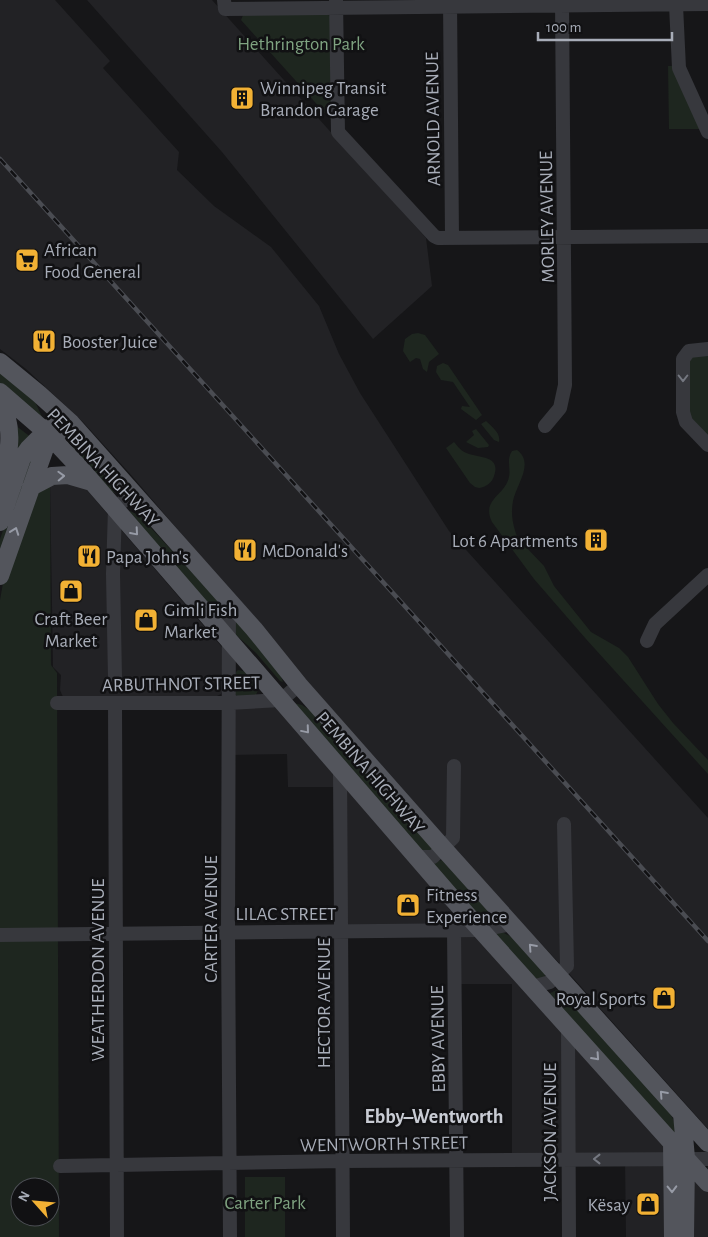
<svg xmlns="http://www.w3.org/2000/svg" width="708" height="1237" viewBox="0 0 708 1237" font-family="'Alegreya Sans',sans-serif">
  <rect width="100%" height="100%" fill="#161618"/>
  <path fill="#222225" d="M 0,0 L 55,0 L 110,61 L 103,68 L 179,152 L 177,170 L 214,206 L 271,247 L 319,306 L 339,354 L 360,393 L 449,531 L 708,818 L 708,1129 L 574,979 L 486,885 L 347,728 L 132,476 L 83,422 L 26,369 L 0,349 Z
    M 87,0 L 212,0 L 426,238 L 432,286 L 373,339 L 222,152 Z
    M 56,479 L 86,489 L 222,647 L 223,689 L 221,694 L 215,697 L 63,697 L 60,690 L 61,675 L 53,667 L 50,481 Z
    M 272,706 L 276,708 L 335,776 L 336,787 L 288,787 L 287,754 L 230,755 L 231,707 Z
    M 340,769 L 672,1141 L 673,1237 L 626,1237 L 625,1159 L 512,1160 L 512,984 L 455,984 L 454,930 L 341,931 Z
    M 686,1158 L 708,1183 L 708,1237 L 685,1237 Z"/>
  <path fill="#1e261f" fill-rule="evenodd" d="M 244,13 L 327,13 L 331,18 L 332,121 L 241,20 Z
    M 668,66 L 673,66 L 701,129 L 669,129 Z
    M 418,333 L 425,335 L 439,354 L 429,362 L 427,372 L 423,369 L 420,359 L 416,358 L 410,362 L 403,351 L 405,339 L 412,334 Z
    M 708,353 L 708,440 L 689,420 L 687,362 L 690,355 Z
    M 443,363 L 448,365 L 482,415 L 476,420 L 461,409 L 462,406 L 470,407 L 453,382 L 441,380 L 436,372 L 437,366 Z
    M 0,370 L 31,393 L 44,421 L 0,387 Z
    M 486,421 C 492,427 501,433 499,442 L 494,440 L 481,424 Z
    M 15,425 L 32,438 L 12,469 Z
    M 476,429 L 489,445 L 488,447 L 478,448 L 466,442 L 474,435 L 472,431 Z
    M 70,441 L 76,443 L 120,494 L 108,491 L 66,444 Z
    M 454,442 C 458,447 462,452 469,454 C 481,458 501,456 494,476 C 492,483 486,487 479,488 L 475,487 L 470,483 L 446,448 Z
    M 37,449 L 0,558 L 0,539 L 27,461 Z
    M 517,450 C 535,463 516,485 513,501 C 510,517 514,529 520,544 L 525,546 L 544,566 L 554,586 L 591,632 L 619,648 L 628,657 L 658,704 L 673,723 L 708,760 L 708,774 L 586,639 L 534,579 L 492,522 C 481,499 505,496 509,477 C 511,468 506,460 512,451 Z
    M 50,481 L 51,665 L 57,673 L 59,1237 L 0,1237 L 0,600 L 3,583 L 35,493 ZM 20,1187 L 50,1187 L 50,1217 L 20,1217 Z
    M 130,511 L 139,515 L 222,605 L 225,625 L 128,512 Z
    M 234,619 C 245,632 281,667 283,682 L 280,681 L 256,653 L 234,633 Z
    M 238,670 L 244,671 L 257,687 L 258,690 L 256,695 L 238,697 L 235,694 L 236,672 Z
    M 294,703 L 302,705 L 311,711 L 434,850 L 423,852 Z
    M 442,860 L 499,923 L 484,922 L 432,863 Z
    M 498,932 C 515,932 534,961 546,974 L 544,977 L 538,979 L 532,976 L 496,935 Z
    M 559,989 L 668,1109 L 673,1119 L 678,1137 L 548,994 Z
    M 245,1177 L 285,1177 L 285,1237 L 245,1237 Z"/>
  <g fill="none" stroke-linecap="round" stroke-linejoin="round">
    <path stroke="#37383d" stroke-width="14" d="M 224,0 L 225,9 L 708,4
      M 336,0 L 338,132 L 434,236 L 438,238 L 708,236
      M 450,0 L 452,237
      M 676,5 L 679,68 L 708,132
      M 708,349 L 689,351 L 683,359 L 683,412 L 686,422 L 708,445
      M 545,426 L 560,408 L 565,385 L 562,0
      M 229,601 L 228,932 L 230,1237
      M 647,641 L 655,624 L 708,575
      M 115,678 L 113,574 L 115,508 L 134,492
      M 57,703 L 228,703 L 281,700 L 299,685
      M 115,703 L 117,1237
      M 340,769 L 343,1237
      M 417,857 L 433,857 L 453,838 L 454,766
      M 454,930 L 457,1237
      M 0,935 L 481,930 L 512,924
      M 532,987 L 550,982 L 567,966 L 564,824
      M 568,1026 L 569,1237
      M 60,1166 L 343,1161 L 708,1159"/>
    <path stroke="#53555c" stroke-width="18" d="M 0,362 L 39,394 L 71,423 L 254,629 L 299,685 L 443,848 L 708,1143
      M 0,392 L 46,432 L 80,468 L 452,898 L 708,1183
      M 0,402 C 17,430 7,461 0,491
      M 31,487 L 52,476 L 68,475 L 92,482
      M 0,522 L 22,458 L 29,448 L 50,427
      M 0,576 L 45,448 L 71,423
      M 682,1114 L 686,1158 L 685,1237
      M 672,1141 L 673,1237"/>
    <g stroke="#4a4c52" stroke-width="4.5">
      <path id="rail" d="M 0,159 L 708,941"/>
    </g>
    <use href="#rail" stroke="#111113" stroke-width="2.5" stroke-dasharray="8" stroke-linecap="butt"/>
  </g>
  <defs><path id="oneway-chevron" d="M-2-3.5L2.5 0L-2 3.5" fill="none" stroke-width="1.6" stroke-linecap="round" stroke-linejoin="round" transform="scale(1.25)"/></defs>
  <g stroke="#757881">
    <use href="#oneway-chevron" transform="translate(683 378) rotate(90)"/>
    <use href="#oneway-chevron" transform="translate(597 1159) rotate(180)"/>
  </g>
  <g stroke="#979ba6">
    <use href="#oneway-chevron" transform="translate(61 476) rotate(-2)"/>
    <use href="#oneway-chevron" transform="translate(15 531) rotate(-70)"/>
    <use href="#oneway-chevron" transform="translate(135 532) rotate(49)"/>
    <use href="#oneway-chevron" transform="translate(306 730) rotate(50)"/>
    <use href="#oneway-chevron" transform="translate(532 947) rotate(-132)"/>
    <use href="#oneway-chevron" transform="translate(596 1057) rotate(48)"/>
    <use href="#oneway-chevron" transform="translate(663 1094) rotate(-132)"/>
    <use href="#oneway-chevron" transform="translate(672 1189) rotate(89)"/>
  </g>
  <defs>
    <g id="building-square" transform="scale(1.25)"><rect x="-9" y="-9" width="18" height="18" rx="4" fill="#f2b134" stroke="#111113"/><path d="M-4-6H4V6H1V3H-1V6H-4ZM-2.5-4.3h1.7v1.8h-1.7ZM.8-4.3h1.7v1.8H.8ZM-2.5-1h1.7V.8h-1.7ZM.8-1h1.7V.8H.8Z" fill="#111"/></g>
    <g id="supermarket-square" transform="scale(1.25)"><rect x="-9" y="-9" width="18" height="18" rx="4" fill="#f2b134" stroke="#111113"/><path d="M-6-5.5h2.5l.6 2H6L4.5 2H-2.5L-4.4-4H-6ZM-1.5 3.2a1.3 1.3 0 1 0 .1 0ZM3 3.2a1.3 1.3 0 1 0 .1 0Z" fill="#111"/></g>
    <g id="restaurant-square" transform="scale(1.25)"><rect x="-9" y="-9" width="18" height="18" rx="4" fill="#f2b134" stroke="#111113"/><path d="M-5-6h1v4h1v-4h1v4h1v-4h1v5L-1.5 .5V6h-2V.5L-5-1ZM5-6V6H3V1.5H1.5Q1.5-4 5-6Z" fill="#111"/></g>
    <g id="shop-square" transform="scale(1.25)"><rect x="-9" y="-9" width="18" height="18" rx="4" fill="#f2b134" stroke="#111113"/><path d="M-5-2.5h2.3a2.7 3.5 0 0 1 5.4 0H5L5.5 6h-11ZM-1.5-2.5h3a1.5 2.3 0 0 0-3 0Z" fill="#111"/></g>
  </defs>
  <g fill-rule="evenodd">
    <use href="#building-square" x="242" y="98"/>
    <use href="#supermarket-square" x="27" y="260"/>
    <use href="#restaurant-square" x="44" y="341"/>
    <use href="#building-square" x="596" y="540"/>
    <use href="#restaurant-square" x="245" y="550"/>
    <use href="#restaurant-square" x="89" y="556"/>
    <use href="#shop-square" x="71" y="591"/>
    <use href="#shop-square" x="146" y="620"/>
    <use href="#shop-square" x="408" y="905"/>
    <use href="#shop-square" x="664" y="998"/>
    <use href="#shop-square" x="648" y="1204"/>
  </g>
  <g text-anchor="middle" stroke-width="5" stroke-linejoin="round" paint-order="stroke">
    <g font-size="19" fill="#7fa381" stroke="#111113">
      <text x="301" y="50">Hethrington Park</text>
      <text x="265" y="1209">Carter Park</text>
    </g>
    <g font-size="19" fill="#a8adb8" stroke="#111113" text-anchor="start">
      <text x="260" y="94">Winnipeg Transit<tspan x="260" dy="22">Brandon Garage</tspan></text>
      <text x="44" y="256">African<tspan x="44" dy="22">Food General</tspan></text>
      <text x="62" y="348">Booster Juice</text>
      <text x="578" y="547" text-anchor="end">Lot 6 Apartments</text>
      <text x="262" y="557">McDonald's</text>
      <text x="106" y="563">Papa John's</text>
      <text x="164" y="616">Gimli Fish<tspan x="164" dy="22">Market</tspan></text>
      <text x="71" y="625" text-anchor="middle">Craft Beer<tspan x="71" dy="22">Market</tspan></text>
      <text x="426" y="901">Fitness<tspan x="426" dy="22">Experience</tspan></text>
      <text x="646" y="1005" text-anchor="end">Royal Sports</text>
      <text x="630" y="1211" text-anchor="end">Kësay</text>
    </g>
    <g font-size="19" fill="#a8adb8" stroke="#111113">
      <text transform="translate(432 119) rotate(-91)" y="7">ARNOLD AVENUE</text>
      <text transform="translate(546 217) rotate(-91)" y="7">MORLEY AVENUE</text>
      <text transform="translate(104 467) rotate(47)" y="7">PEMBINA HIGHWAY</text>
      <text transform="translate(181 683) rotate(-1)" y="7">ARBUTHNOT STREET</text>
      <text transform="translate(371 772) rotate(49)" y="7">PEMBINA HIGHWAY</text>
      <text x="286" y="920">LILAC STREET</text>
      <text transform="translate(210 919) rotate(-90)" y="7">CARTER AVENUE</text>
      <text transform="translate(97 970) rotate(-90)" y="7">WEATHERDON AVENUE</text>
      <text transform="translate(323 1003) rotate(-90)" y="7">HECTOR AVENUE</text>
      <text transform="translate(437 1039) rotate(-91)" y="7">EBBY AVENUE</text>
      <text transform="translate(549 1132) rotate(-90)" y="7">JACKSON AVENUE</text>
      <text transform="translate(384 1143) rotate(-1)" y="7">WENTWORTH STREET</text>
    </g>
    <g font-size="20" font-weight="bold" fill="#c9ccd4" stroke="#111113">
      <text x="434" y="1123">Ebby–Wentworth</text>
    </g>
  </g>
  <g transform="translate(35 1202) rotate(297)"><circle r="24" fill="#111113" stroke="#4d4f55"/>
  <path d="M0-4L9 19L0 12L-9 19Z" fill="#f2b134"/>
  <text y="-8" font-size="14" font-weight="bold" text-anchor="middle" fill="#a8adb8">N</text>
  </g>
  <path d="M538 32v8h134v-8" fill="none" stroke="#a8adb8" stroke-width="2.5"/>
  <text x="546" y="32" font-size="15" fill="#a8adb8" stroke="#111113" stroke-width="4" paint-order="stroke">100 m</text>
</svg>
